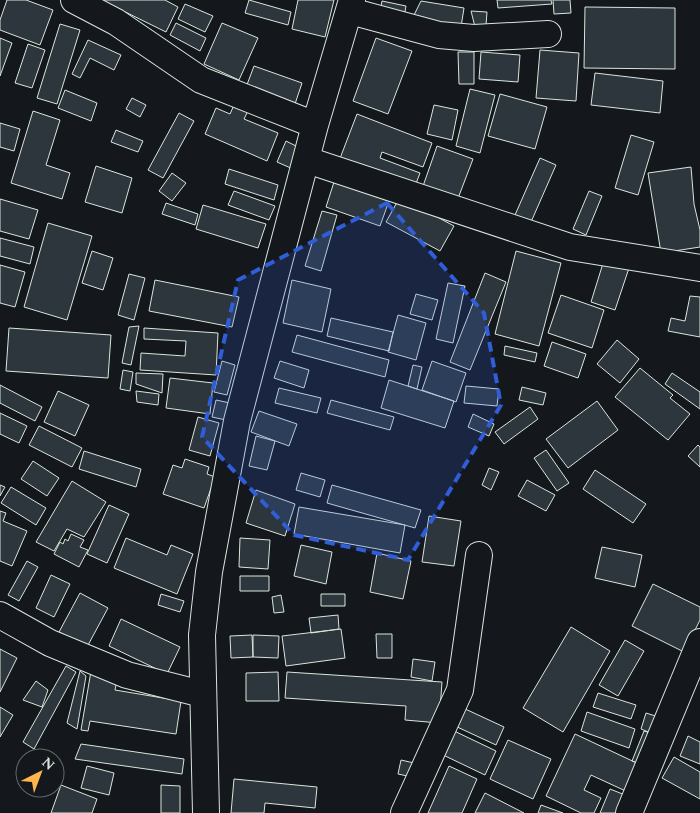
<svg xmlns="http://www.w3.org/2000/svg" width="700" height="813" viewBox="0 0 700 813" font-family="Spectral,serif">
  <rect width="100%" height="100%" fill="#14181c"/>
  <path fill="#2c363c" stroke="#d8e6dc" d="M 7,0 L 26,0 L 53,10 L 40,45 L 0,30 L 0,20 Z
    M 101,0 L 165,0 L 178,7 L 166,32 Z
    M 249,0 L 291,12 L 288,25 L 245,13 Z
    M 298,0 L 334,0 L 325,37 L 292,29 Z
    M 497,0 L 551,0 L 552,4 L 498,8 Z
    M 553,0 L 570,0 L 571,13 L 554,14 Z
    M 382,1 L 406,6 L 404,17 L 380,12 Z
    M 421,1 L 464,8 L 461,27 L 412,19 Z
    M 185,4 L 213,16 L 205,32 L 178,19 Z
    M 585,7 L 675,8 L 675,69 L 584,68 Z
    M 471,11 L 487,12 L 486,25 L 475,27 Z
    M 176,23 L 206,38 L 200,51 L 170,35 Z
    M 222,23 L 258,38 L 239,80 L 204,64 Z
    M 60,24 L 80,30 L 57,104 L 37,98 Z
    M 0,38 L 12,43 L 0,76 Z
    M 376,38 L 412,51 L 388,114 L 353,101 Z
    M 88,40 L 121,55 L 114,70 L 90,58 L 80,78 L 72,74 Z
    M 28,44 L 45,50 L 32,88 L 15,83 Z
    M 540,50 L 579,53 L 576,101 L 536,98 Z
    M 458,52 L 474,52 L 474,84 L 459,84 Z
    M 481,52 L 520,55 L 518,82 L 479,79 Z
    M 254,66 L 302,83 L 294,107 L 245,90 Z
    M 595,73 L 663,81 L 660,113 L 591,105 Z
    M 470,89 L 495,95 L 480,153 L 456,146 Z
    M 65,90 L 97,103 L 91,121 L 58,108 Z
    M 500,94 L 547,107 L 535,149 L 488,136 Z
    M 132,98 L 146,105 L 140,117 L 126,109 Z
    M 234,105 L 248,111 L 244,119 L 278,133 L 267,161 L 205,134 L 216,108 L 230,114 Z
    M 434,105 L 458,110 L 452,140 L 427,134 Z
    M 33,111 L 60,120 L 46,165 L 70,173 L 62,199 L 11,183 Z
    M 179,113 L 194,121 L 163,178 L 148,170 Z
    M 357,114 L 432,143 L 423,167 L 382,152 L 380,158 L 420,173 L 414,189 L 339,161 Z
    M 0,123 L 20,129 L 14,151 L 0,147 Z
    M 116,130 L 143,141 L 138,152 L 111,142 Z
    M 631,135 L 654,142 L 638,195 L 615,188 Z
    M 286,141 L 302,149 L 293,169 L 277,162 Z
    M 437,146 L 473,159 L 457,201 L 422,189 Z
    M 540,158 L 556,165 L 531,222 L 515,215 Z
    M 96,166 L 132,178 L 122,213 L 85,202 Z
    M 691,167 L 694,204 L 700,230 L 700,247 L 661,253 L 648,173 Z
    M 229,169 L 278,185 L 274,200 L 225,184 Z
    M 172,173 L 186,183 L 172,201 L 159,191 Z
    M 334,182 L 389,201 L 380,226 L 326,207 Z
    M 234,191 L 275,206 L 269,220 L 228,205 Z
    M 589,191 L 602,196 L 586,235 L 573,229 Z
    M 400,197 L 454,226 L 440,251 L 386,222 Z
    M 0,199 L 38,210 L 29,239 L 0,231 Z
    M 166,203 L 198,214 L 195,225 L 162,214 Z
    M 203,205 L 266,224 L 258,248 L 196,229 Z
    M 322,211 L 337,215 L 321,271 L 305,266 Z
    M 48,223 L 92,236 L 67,320 L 24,307 Z
    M 0,238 L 34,247 L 30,264 L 0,256 Z
    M 92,251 L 113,258 L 103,290 L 82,283 Z
    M 516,251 L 561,263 L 539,346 L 495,334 Z
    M 604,260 L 629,268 L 615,310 L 591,302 Z
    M 0,265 L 25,272 L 15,307 L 0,303 Z
    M 485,273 L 506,282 L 470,370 L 450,362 Z
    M 129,274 L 145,278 L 134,320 L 118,315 Z
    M 155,280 L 239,297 L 232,327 L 149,311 Z
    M 292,280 L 331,289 L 322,332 L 283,323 Z
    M 448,283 L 465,286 L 453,343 L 436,339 Z
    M 416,294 L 438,300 L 432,320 L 410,314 Z
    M 561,295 L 604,310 L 592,348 L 548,333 Z
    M 690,296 L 700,297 L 700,337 L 668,331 L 671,318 L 685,321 Z
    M 398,315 L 426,323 L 416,360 L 388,352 Z
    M 331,318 L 393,332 L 389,351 L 327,336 Z
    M 139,326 L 131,365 L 122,363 L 129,327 Z
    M 9,328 L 111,335 L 108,378 L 6,371 Z
    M 144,328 L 218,333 L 216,375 L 140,370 L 141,353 L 185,356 L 186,341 L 144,339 Z
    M 297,335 L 389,360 L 385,377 L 292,352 Z
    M 617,340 L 639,359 L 620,383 L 597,364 Z
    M 552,342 L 586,354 L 578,378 L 544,366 Z
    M 505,346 L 537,353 L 535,362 L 504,355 Z
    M 222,361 L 235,365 L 227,395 L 214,392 Z
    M 280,361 L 309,370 L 304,388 L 274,378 Z
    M 432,361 L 466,373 L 456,402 L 422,390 Z
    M 413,365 L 422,367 L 417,389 L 408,386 Z
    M 640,368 L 673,395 L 670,398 L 690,414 L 668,440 L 615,397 Z
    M 123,370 L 133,372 L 130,391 L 120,389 Z
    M 136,373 L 163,374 L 162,393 L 136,384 Z
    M 672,373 L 700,392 L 700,409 L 665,384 Z
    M 170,378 L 213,383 L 210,414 L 166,408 Z
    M 389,380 L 454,401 L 445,428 L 381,408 Z
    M 0,385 L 42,407 L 35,421 L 0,403 Z
    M 466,386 L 499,389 L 497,406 L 464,403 Z
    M 522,387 L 546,393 L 543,405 L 519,400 Z
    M 279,388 L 321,398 L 317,413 L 275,403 Z
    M 58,391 L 89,405 L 75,436 L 44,422 Z
    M 136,391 L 159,394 L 158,405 L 137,402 Z
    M 216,400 L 230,403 L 226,420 L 212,417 Z
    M 331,400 L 394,417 L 390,430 L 327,413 Z
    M 597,401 L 618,430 L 568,468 L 546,439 Z
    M 530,407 L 538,419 L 504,444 L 495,432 Z
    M 259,411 L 297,424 L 289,446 L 251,432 Z
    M 0,413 L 27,426 L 19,443 L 0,434 Z
    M 473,414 L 494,424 L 489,436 L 468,427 Z
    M 198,417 L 219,423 L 210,456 L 189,450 Z
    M 39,426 L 82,448 L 72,467 L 29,445 Z
    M 256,436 L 275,441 L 267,470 L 249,466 Z
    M 698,445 L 700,447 L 700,467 L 688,456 Z
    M 546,450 L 569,483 L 557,491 L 534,458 Z
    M 84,451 L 141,469 L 136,487 L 79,469 Z
    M 185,459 L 209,467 L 207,474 L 215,477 L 204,508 L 163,494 L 173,465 L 182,468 Z
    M 33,461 L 59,478 L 47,496 L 21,479 Z
    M 489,468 L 499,472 L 491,490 L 482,485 Z
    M 595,470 L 646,504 L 633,523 L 583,489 Z
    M 301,473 L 325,480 L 320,497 L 296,490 Z
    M 527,480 L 555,495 L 546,511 L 518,496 Z
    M 72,481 L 106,502 L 84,537 L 67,529 L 54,551 L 36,542 Z
    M 0,485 L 5,487 L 0,496 Z
    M 332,485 L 421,510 L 415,528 L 327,503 Z
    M 11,487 L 46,508 L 36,525 L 1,503 Z
    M 256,490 L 295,504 L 285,536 L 246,523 Z
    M 109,505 L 129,514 L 107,563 L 87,554 Z
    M 299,507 L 405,525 L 400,553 L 294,534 Z
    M 0,511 L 6,513 L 3,521 L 27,531 L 12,566 L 0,561 Z
    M 429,516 L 461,521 L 454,566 L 422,562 Z
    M 71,534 L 84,540 L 80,547 L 88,550 L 79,567 L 54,554 L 60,542 L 63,544 L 65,539 L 68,541 Z
    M 126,538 L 167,555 L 171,545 L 193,554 L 177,594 L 114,568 Z
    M 240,538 L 270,540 L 268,569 L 239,567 Z
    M 301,545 L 332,552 L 326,584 L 294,576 Z
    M 602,547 L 642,555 L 635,587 L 595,578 Z
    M 377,553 L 411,561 L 403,599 L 370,592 Z
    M 27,561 L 38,567 L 19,601 L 8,595 Z
    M 51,575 L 70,584 L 54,617 L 36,608 Z
    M 240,576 L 269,576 L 269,591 L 240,591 Z
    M 653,584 L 700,607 L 700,620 L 684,652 L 632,626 Z
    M 80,593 L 108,608 L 87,647 L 59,632 Z
    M 161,594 L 184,601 L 180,612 L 158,605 Z
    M 321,594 L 345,594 L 345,606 L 321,606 Z
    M 281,595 L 284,612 L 274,613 L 272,597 Z
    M 338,615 L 339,629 L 311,633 L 309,618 Z
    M 121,619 L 180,647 L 167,674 L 109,646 Z
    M 571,627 L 610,651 L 563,732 L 523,708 Z
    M 341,629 L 345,658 L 286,666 L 282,636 Z
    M 376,634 L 392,634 L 392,658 L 377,658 Z
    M 252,635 L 253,657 L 231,658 L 230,636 Z
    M 253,635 L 279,636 L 278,658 L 253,657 Z
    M 625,640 L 644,651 L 618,696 L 599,685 Z
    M 0,649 L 17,658 L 0,692 Z
    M 413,659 L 435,662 L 432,681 L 411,677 Z
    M 66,666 L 76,672 L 34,749 L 23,742 Z
    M 80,671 L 86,676 L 77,729 L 67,723 Z
    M 91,671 L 118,676 L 115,690 L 181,701 L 176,734 L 90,721 L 88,731 L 81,730 Z
    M 278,672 L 279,701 L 246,701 L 246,673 Z
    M 287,672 L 442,682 L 439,723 L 405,720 L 406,706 L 285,698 Z
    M 36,681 L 48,690 L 42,707 L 23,700 Z
    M 598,693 L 636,705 L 631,719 L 593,707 Z
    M 0,707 L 13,715 L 0,737 Z
    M 461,707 L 504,727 L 496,745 L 453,725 Z
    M 587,712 L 635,729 L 629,748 L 581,731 Z
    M 646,713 L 662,718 L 656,735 L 641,729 Z
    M 450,729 L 496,751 L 485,775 L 439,753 Z
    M 644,731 L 659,736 L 648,767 L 632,761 Z
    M 575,734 L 643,766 L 630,793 L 591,775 L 584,790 L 601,798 L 594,813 L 581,813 L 546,796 Z
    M 688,736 L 700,742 L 700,764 L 680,756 Z
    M 508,740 L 551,759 L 533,799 L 490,779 Z
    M 81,744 L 184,759 L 182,774 L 75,759 Z
    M 674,757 L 700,772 L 700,799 L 662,778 Z
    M 401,760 L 414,763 L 412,777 L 398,774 Z
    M 87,766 L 114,773 L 109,795 L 81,788 Z
    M 449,766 L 477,779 L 462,813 L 428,813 Z
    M 234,779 L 317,787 L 315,808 L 265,803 L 264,813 L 231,813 Z
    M 61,785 L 97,799 L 92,813 L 51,813 Z
    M 161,785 L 180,786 L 180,813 L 161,813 Z
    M 610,789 L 630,797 L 624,813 L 600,813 Z
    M 485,793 L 524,813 L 475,813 Z
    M 541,805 L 563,813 L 538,813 Z"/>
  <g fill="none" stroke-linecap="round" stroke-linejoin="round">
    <g stroke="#d8e6dc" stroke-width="28">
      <path id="minor" d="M 74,0 L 116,22 L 201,80 L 315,125
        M 350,11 L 439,35 L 474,38 L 548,34
        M 307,160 L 570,247 L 700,268
        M 0,615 L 50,643 L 127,675 L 202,694
        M 206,813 L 202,635 L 209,572 L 237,421 L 315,125 L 352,0
        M 404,813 L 460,690 L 479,555
        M 629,813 L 700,642"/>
    </g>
    <use href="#minor" stroke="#14181c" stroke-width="26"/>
  </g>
  <path fill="#305dd8" fill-opacity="0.2" stroke="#305dd8" stroke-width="4" stroke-dasharray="10 6" stroke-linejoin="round" d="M 387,203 L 484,313 L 501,405 L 408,560 L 294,535 L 202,437 L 238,280 Z"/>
  <g transform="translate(40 773) rotate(42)"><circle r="24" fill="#14181c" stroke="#626a69"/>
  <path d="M0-4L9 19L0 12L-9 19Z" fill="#ffb74d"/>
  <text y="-8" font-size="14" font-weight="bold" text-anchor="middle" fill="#d8e6dc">N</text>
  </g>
</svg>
